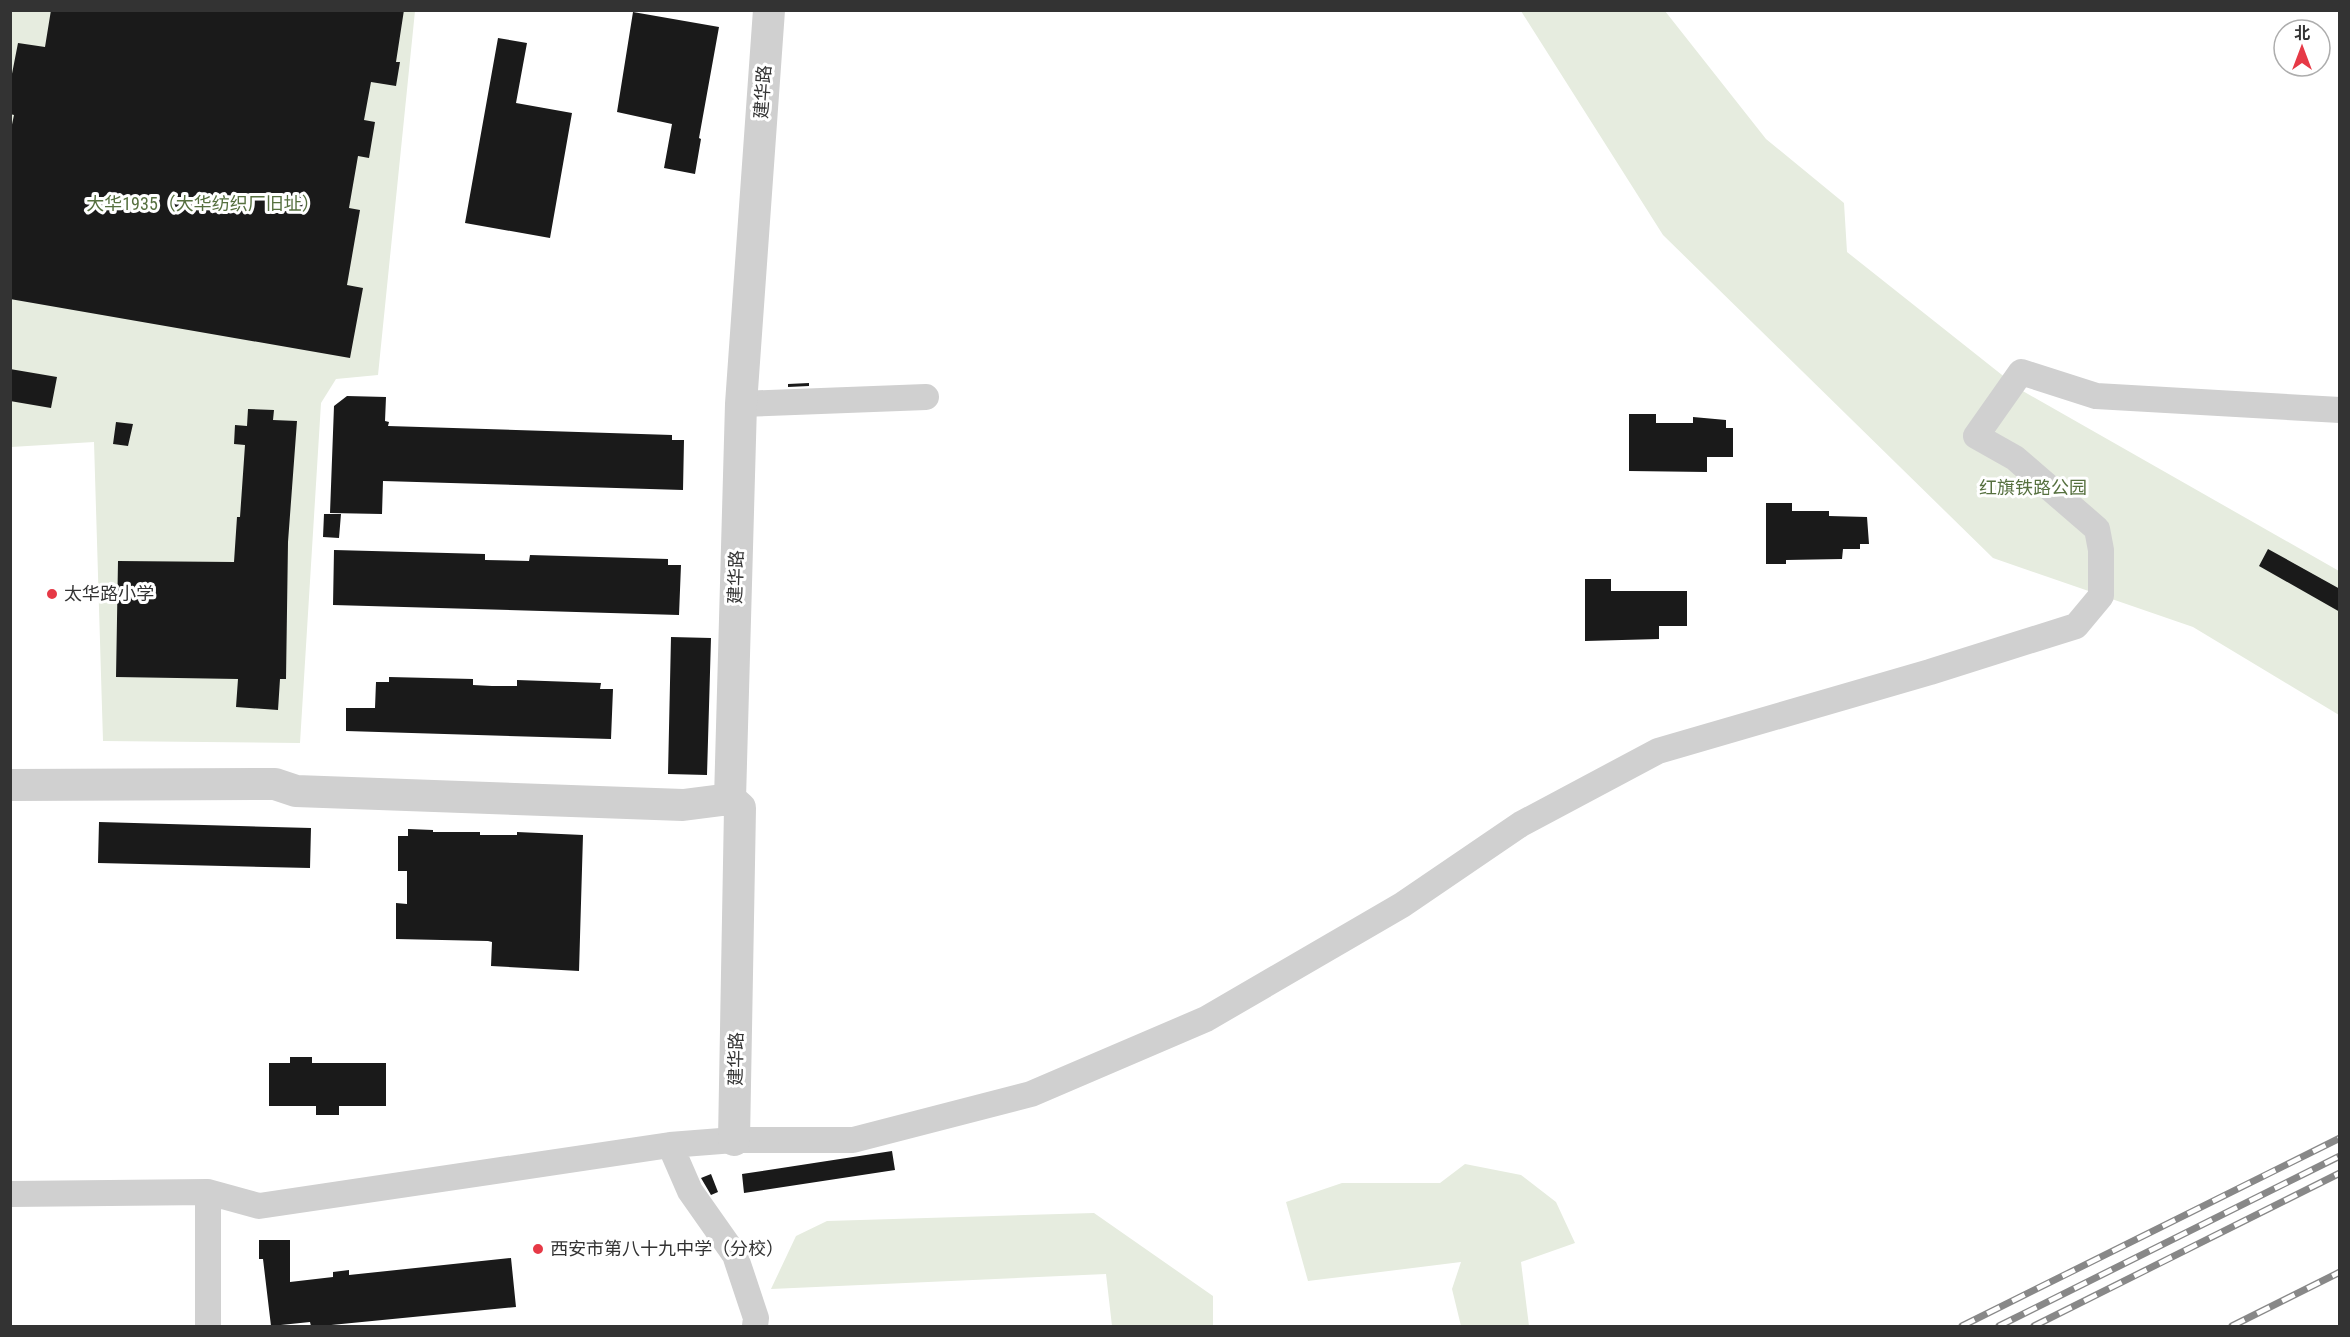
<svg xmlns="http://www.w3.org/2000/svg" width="2350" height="1337" viewBox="0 0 2350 1337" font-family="'Roboto Condensed','Noto Sans SC',sans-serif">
  <rect width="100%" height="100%" fill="#fff"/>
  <path fill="#e6ecdf" d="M 11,11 L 415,11 L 378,375 L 336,379 L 321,403 L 300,743 L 103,741 L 94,442 L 11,447 Z
    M 1521,11 L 1665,11 L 1766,139 L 1844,203 L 1847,252 L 2021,390 L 2339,571 L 2339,715 L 2193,627 L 1993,558 L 1663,235 Z
    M 1465,1164 L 1521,1175 L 1556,1202 L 1575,1243 L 1521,1262 L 1529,1326 L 1461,1326 L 1452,1289 L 1461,1262 L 1308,1281 L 1286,1202 L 1342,1183 L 1440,1183 Z
    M 1094,1213 L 1213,1296 L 1213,1326 L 1112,1326 L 1106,1274 L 771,1289 L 796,1236 L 827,1221 Z"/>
  <path fill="#1a1a1a" d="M 51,10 L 404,10 L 396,62 L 400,62 L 396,86 L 371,82 L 364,120 L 375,122 L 369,158 L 358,156 L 349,208 L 360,210 L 347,285 L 363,288 L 350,358 L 10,299 L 10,134 L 14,115 L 10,114 L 10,84 L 18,43 L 45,47 Z
    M 633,12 L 719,27 L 699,138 L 701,139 L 695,174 L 664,168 L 672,124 L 617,112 Z
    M 498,38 L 527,43 L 516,103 L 572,113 L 550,238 L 465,223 Z
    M 10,369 L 57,377 L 51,408 L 10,401 Z
    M 809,383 L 809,386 L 788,387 L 788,384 Z
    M 347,396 L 386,397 L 385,421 L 389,422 L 388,426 L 672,435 L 672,440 L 684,440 L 683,490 L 383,481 L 382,514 L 330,513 L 334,406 Z
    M 248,409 L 274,410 L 273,420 L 297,421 L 288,542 L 286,679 L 280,679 L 278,710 L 236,707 L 238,679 L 116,677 L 118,561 L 234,562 L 237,517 L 240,517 L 245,445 L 234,444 L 235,425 L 247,426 Z
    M 1629,414 L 1656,414 L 1656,423 L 1693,423 L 1693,417 L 1726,420 L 1726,428 L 1733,428 L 1733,457 L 1707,457 L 1707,472 L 1629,471 Z
    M 116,422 L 133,424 L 128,446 L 113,444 Z
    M 1766,503 L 1792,503 L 1792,511 L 1829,511 L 1829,516 L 1867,517 L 1869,544 L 1860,544 L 1860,549 L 1843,549 L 1842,559 L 1786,560 L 1786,564 L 1766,564 Z
    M 324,514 L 341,514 L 339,538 L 323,537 Z
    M 2268,549 L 2340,589 L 2340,612 L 2259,566 Z
    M 334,550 L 485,554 L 485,560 L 529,561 L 530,555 L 668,559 L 668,565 L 681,565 L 679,615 L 333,605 Z
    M 1585,579 L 1611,579 L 1611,591 L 1687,591 L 1687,626 L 1659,626 L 1659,639 L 1585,641 Z
    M 671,637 L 711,638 L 707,775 L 668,774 Z
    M 389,677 L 473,679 L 473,685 L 492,686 L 517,686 L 517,680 L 601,683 L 600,689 L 613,689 L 611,739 L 346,731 L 346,708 L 375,708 L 376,682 L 389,682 Z
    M 99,822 L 311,828 L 310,868 L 98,863 Z
    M 408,829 L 433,830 L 433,832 L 480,832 L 480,835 L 517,835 L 517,832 L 583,835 L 579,971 L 491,966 L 492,942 L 488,941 L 396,939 L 396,903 L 407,904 L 407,871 L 398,871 L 398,836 L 408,836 Z
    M 290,1057 L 312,1057 L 312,1063 L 386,1063 L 386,1106 L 339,1106 L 339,1115 L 316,1115 L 316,1106 L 269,1106 L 269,1063 L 290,1063 Z
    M 892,1151 L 895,1170 L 744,1193 L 742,1174 Z
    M 711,1174 L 718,1192 L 711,1195 L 701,1178 Z
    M 259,1240 L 290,1240 L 290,1282 L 333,1277 L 333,1272 L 349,1270 L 349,1275 L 511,1258 L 516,1307 L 321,1326 L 311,1326 L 310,1322 L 271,1326 L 263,1259 L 259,1259 Z"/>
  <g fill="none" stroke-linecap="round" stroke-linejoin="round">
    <path stroke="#d0d0d0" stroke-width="26" d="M 741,404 L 926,397
      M 670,1145 L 690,1191 L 735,1255 L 756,1318 L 755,1326
      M 208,1192 L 208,1326
      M 10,1194 L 208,1192 L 259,1206 L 670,1145 L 734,1140 L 853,1140 L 1031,1094 L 1206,1019 L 1402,905 L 1521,824 L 1658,751 L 1930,672 L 2076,626 L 2101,596 L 2101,550 L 2097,529 L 2015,458 L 1976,436 L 2021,372 L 2096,396 L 2340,410"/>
    <path stroke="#d0d0d0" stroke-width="32" d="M 10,785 L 275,784 L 296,791 L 683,805 L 730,799
      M 734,1140 L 740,808 L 730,799 L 741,404 L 769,10"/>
    <g stroke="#888" stroke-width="7">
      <path id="rail" d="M 1962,1326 L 2340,1138
        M 1999,1326 L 2340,1156
        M 2034,1326 L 2340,1173
        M 2232,1326 L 2340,1272"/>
    </g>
    <use href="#rail" stroke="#fff" stroke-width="4.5" stroke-dasharray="14" stroke-linecap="butt"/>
  </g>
  <g fill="#e63946" stroke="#fff" stroke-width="2">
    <circle cx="52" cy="594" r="6"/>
    <circle cx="538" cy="1249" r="6"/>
  </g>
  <g text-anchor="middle" stroke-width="6" stroke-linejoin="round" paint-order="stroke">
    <g font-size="18" fill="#333" stroke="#fff">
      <text transform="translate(763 92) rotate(-86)" y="6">建华路</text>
      <text transform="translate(736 577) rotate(-88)" y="6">建华路</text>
      <text transform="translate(736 1059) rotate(-89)" y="6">建华路</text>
    </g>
    <g font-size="18" fill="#56703f" stroke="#fff">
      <text x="203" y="210">大华1935（大华纺织厂旧址）</text>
      <text x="2033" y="494">红旗铁路公园</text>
    </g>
    <g font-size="18" fill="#333" stroke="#fff" text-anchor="start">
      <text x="64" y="600">太华路小学</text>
      <text x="550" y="1255">西安市第八十九中学（分校）</text>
    </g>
  </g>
  <rect width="2350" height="1337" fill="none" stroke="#333333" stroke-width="24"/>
  <g transform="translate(2302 48)"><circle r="28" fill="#ffffff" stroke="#adadad" stroke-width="1.5"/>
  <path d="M0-4.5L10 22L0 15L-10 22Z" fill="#e63946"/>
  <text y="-9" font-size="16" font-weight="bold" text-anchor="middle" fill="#333333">北</text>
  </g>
</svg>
